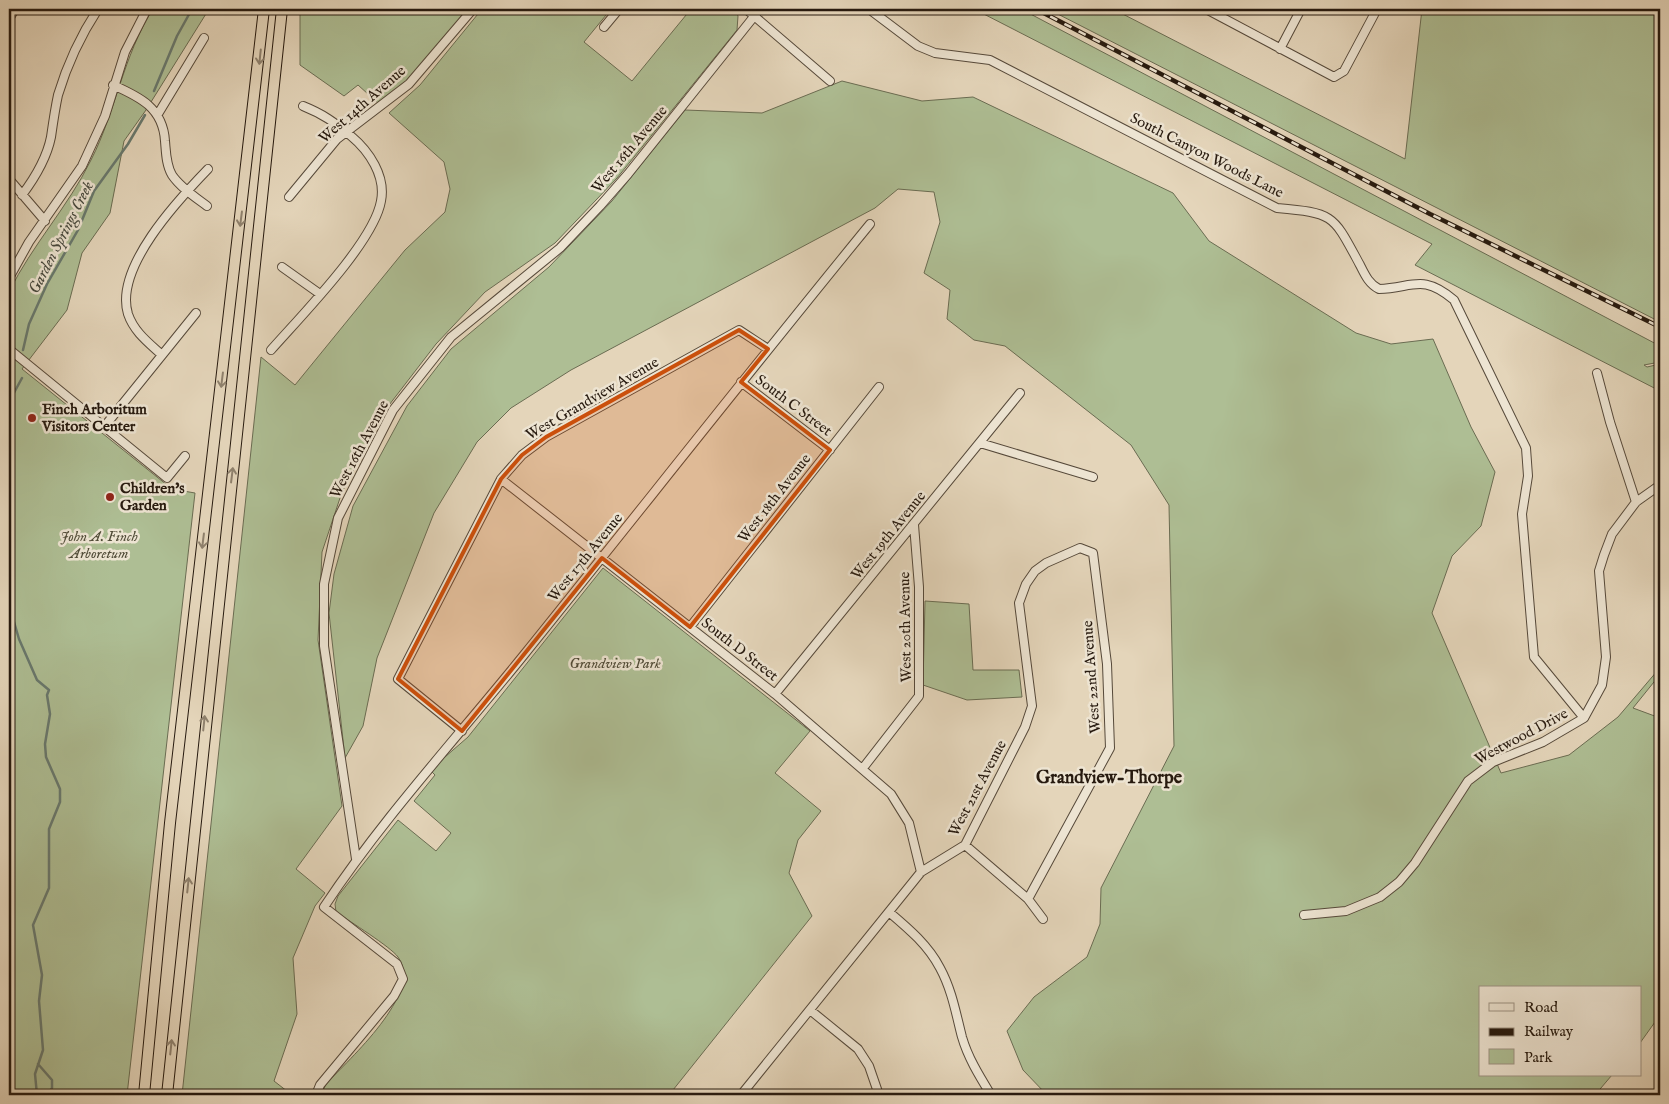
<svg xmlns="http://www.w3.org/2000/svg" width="1669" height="1104" viewBox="0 0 1669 1104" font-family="'IM FELL English',serif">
  <rect width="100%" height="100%" fill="#e4d5ba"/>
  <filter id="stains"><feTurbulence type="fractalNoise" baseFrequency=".004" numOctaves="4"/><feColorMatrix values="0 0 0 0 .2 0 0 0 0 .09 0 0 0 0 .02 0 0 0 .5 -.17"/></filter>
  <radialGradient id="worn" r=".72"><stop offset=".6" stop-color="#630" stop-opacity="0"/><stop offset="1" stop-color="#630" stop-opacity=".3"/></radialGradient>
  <path fill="#aebe94" stroke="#6a6c52" d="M 153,9 L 209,9 L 146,110 L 124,141 L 110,213 L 82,253 L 67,310 L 22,369 L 172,489 L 195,493 L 127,1095 L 9,1095 L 9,292 C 32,245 68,207 91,160 C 116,111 123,56 153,9 Z
    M 300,9 L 468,9 L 404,85 L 379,104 L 358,85 L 344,96 L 300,65 Z
    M 482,9 L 611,9 L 584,42 L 632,81 L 691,9 L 735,9 L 738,16 L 737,30 L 617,178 L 555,243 L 485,292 L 436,344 L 386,409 L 342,492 L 322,552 L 318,640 L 342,806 L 296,869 L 325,893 L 315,906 L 293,958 L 297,1014 L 274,1081 L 292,1095 L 182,1095 L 261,357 L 295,385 L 405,250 L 445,212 L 450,189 L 444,162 L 389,113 L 420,85 Z
    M 974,9 L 1021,9 L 1660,346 L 1660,362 L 1644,365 L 1647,367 L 1660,364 L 1660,391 L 1415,265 L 1432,244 Z
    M 1048,9 L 1113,9 L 1405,159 L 1422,9 L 1640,9 L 1660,17 L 1660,322 Z
    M 842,81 L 922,101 L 973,97 L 1173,193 L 1209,241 L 1356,333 L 1391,344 L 1433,339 L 1471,427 L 1495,472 L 1481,526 L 1452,556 L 1432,613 L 1501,773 L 1569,755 L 1618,717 L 1658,670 L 1658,677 L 1633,708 L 1660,718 L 1660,1015 L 1640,1043 L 1640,988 L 1480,988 L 1480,1075 L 1612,1075 L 1595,1095 L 1416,1095 L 1409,1093 L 1408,1095 L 1047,1095 L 1023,1070 L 1007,1031 L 1034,997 L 1087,957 L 1100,924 L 1101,888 L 1174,746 L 1169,505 L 1131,445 L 1005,346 L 974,340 L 947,319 L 950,290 L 924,273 L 940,222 L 934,192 L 898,189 L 875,208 L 571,370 L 511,408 L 477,442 L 434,513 L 377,658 L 363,726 L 345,758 L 329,613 L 334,574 L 353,506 L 407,406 L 451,349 L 549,267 L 612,201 L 685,110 L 762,113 Z
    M 603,568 L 810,731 L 775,773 L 821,811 L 798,840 L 789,873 L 812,916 L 669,1095 L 321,1095 L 326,1084 C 349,1059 424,993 398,957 C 391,947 349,921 336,912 L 335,904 L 338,896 L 398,820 L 436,851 L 451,833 L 414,801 L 435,775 L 430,770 L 468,737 Z
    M 925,601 L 969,604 L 973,670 L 1019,670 L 1022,697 L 967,700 L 923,685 Z"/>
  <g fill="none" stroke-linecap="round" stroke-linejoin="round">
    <path stroke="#69796e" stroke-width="2.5" d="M 154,91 L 177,36 L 192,9
      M 23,350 L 29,324 L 47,284 L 78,230 L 94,191 L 128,144 L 145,115
      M 9,402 L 22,378
      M 9,605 L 19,639 L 37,680 L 49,690 L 47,695 L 50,714 L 45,744 L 46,757 L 60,789 L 60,802 L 49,829 L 49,888 L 33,925 L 42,975 L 39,1001 L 43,1050 L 35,1074 L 37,1095
      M 38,1064 L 52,1080 L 52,1088 L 47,1095"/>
    <g stroke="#56493a" stroke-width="10">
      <path id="minor" d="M 746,9 L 830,81
        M 869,9 L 918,46 L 935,53 L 990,60 L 1277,208 C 1335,213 1333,215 1360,265 C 1365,275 1369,284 1379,289 C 1413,288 1422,273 1454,300 L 1526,448 L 1528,476 L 1522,514 L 1534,657 L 1584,718
        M 1206,9 L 1334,77 L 1344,71 L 1377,9
        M 9,19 L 15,9
        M 604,27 L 619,9
        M 1280,49 L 1301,9
        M 113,85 C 140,97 163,108 165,141 C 166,152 166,165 172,175 C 180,187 195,197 207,206
        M 158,114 L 204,38
        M 9,179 L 45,221
        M 22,195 C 34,179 47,157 51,137 C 53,123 55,109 58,95 C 67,65 81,35 98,9
        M 289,197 L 337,139 L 409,84 L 473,9
        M 282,267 L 320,294
        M 9,278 L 29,242 L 82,166 L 105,116 L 125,52 L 147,9
        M 9,349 L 167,478 L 185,456
        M 271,350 C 300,317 374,242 381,201 C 386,176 369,151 351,136 C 334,122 323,114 303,106
        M 162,355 C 149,343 134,332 128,314 C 114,268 178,200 208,169
        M 1597,373 L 1610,422 L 1636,502
        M 741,382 L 830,450
        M 104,427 L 196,313
        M 980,443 L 1093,477
        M 501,479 L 775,694 L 891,794 L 909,823 L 921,872
        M 690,627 L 879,387
        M 775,694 L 1020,393
        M 462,731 L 398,679 L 501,479 L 522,455 L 546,437 L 739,330 L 768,349
        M 863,768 L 919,696 L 919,587 L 914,525
        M 965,845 L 1028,899 L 1043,919
        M 356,859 L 324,646 L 324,584 L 338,518 L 393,410 L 451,337 L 560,248 L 600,206 L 628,174 L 760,9
        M 889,912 C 909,929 928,945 940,968 C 952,990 956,1014 962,1037 C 968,1058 980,1077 991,1095
        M 1304,915 L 1346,911 L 1380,897 L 1399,882 L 1415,863 L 1468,781 L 1493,762 L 1543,742 L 1584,718 L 1602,685 L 1606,657 L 1599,571 L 1604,555 L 1612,534 L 1636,502 L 1660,485
        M 810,1010 L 858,1049 L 869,1066 L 879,1095
        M 316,1095 L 320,1085 L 394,996 L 403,979 L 397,964 L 324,907 C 383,818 456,739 523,656 C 639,512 753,367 870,224
        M 741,1095 L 921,872 L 965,845 L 1025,727 L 1032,706 L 1019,603 L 1026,584 L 1035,571 L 1046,563 L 1080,548 L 1093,553 L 1107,664 L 1110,748 L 1028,899"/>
    </g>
    <g stroke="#271a0f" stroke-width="12">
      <path id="highway" d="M 144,1095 L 170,823 L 264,9
        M 167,1095 L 282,9"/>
    </g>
    <use href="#minor" stroke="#ede4d2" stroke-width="8"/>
    <use href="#highway" stroke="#e4d5ba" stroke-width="10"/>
    <g stroke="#271a0f" stroke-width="4.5">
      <path id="rail" d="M 1036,9 L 1430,214 L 1660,327"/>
    </g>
    <use href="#rail" stroke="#ede4d2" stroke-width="2.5" stroke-dasharray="8" stroke-linecap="butt"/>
  </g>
  <defs><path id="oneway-shaft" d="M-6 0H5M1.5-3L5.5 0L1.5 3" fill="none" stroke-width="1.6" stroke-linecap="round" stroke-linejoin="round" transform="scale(1.25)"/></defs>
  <g stroke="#8f816d">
    <use href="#oneway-shaft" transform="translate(260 57) rotate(96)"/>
    <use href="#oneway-shaft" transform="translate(241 219) rotate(97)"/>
    <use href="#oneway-shaft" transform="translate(222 380) rotate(97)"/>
    <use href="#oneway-shaft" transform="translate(232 475) rotate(-83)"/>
    <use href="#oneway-shaft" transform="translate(203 541) rotate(97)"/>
    <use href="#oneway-shaft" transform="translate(204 723) rotate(-84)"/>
    <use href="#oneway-shaft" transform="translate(188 885) rotate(-84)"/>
    <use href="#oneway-shaft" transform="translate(171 1047) rotate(-84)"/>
  </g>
  <path fill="#cb500c" fill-opacity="0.2" stroke="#cb500c" stroke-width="4" stroke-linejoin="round" d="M 739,330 L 768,349 L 741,382 L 830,450 L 690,627 L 602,558 L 462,731 L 398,679 L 501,479 L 522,455 L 546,437 Z"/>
  <g fill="#8f2418" stroke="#ede4d2" stroke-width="2">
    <circle cx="32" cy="418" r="5"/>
    <circle cx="110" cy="497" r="5"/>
  </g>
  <g text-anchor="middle" stroke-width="5" stroke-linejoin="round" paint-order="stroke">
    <g font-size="15" fill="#271a0f" stroke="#ede4d2">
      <text transform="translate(362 104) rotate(-41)" y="5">West 14th Avenue</text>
      <text transform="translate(629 149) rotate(-50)" y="5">West 16th Avenue</text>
      <text transform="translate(1207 155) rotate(27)" y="5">South Canyon Woods Lane</text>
      <text transform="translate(592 398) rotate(-30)" y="5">West Grandview Avenue</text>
      <text transform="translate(794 405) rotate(37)" y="5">South C Street</text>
      <text transform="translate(359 449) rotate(-62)" y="5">West 16th Avenue</text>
      <text transform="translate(774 498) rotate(-52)" y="5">West 18th Avenue</text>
      <text transform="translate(888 535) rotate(-51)" y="5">West 19th Avenue</text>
      <text transform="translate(585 557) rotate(-51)" y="5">West 17th Avenue</text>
      <text transform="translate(905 627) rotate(-91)" y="5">West 20th Avenue</text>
      <text transform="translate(740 649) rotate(38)" y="5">South D Street</text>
      <text transform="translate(1091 677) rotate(-94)" y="5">West 22nd Avenue</text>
      <text transform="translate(1521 736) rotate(-28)" y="5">Westwood Drive</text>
      <text transform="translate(977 788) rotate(-62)" y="5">West 21st Avenue</text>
    </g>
    <g font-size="15" font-weight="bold" fill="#271a0f" stroke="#ede4d2" text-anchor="start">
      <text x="42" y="414">Finch Arboritum<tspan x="42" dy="17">Visitors Center</tspan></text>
      <text x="120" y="493">Children's<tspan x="120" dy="17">Garden</tspan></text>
    </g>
    <g font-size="15" font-style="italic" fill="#504b37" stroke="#ede4d2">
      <text x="99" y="541">John A. Finch<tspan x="99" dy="17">Arboretum</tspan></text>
      <text x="615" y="668">Grandview Park</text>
    </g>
    <g font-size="16" font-style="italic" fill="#484a3f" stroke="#ede4d2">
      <text transform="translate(60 237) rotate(-63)" y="6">Garden Springs Creek</text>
    </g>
    <g font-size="18" font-weight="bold" fill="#271a0f" stroke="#ede4d2">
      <text x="1109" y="783">Grandview-Thorpe</text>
    </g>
  </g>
  <rect width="1669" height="1104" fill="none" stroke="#e4d5ba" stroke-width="30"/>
  <rect x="10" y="10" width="1649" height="1084" fill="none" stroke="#271a0f" stroke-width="2.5"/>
  <rect x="15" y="15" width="1639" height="1074" fill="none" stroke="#271a0f"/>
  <rect x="1479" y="986" width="162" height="90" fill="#ede4d2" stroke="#9e9384"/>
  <rect x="1489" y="1003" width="25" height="8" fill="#ede4d2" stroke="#9e9384"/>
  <text x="1524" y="1012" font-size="15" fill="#271a0f">Road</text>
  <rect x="1489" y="1028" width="25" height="8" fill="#271a0f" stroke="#9e9384"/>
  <text x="1524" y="1036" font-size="15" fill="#271a0f">Railway</text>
  <rect x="1489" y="1049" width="25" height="15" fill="#aebe94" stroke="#9e9384"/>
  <text x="1524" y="1062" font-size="15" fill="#271a0f">Park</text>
  <rect width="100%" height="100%" filter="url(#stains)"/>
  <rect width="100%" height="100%" fill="url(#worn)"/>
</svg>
